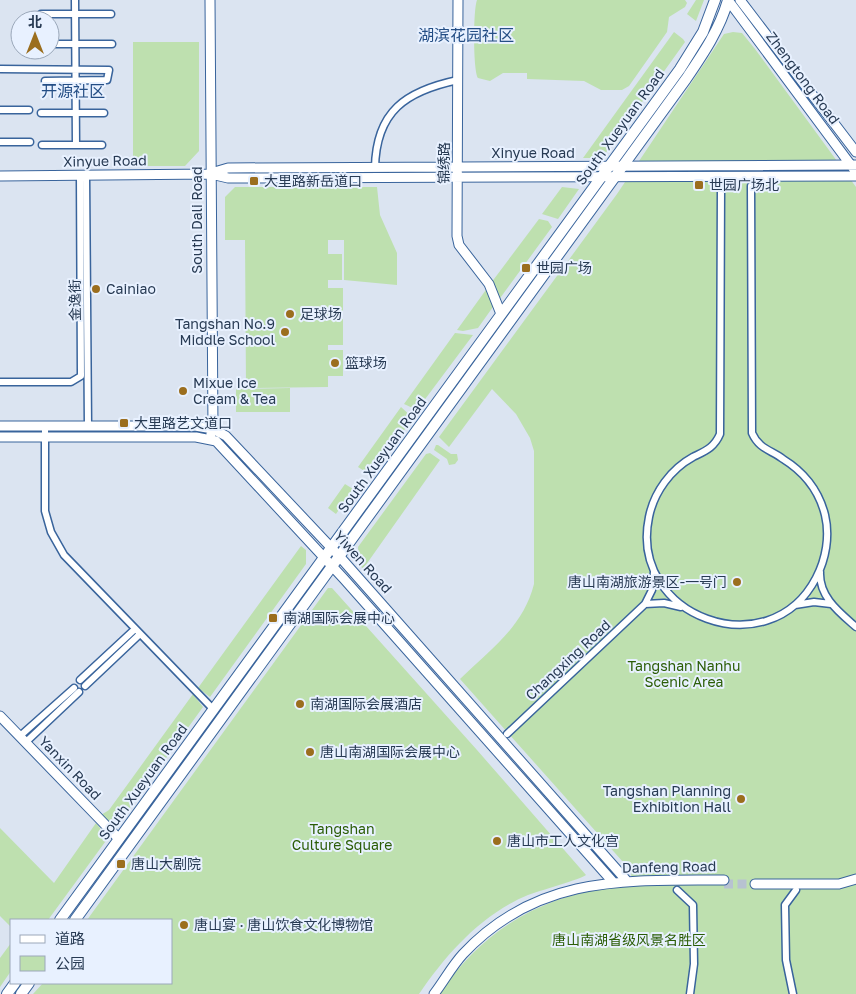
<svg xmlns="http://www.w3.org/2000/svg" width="856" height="994" viewBox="0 0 856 994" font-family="'Golos Text','Noto Sans SC',sans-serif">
  <rect width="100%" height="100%" fill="#dbe4f1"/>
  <path fill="#bee0af" d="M 477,0 L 685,0 L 687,3 L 685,7 L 669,17 L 667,32 L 629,86 L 622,90 L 601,90 L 584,81 L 527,79 L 527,73 L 503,73 L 490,81 L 478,78 C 473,71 473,10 477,0 Z
    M 696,0 L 704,0 L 696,21 L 687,14 Z
    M 674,32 L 683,39 L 685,42 L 605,154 L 599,158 L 583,158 Z
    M 733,32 L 742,33 L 755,49 L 856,187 L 856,994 L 439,994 C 482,932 537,897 613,887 C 619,886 626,887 632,886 L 631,871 L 460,679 C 491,649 523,627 534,584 L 534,451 L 530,438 L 516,414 L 492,389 L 449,447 L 439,437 L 617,194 L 724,34 Z
    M 133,42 L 199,42 L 199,151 L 185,166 L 133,166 Z
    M 235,187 L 377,187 L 380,215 L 397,253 L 397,285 L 344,280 L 344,240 L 328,240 L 328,254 L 342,254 L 342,280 L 328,280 L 328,288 L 343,288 L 343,314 L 328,314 L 328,319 L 343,319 L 343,345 L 328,345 L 328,350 L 343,350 L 343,376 L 328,376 L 328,387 L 246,388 L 245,240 L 225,240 L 225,197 Z
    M 562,187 L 579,189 L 558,219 L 542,214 Z
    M 539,219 L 548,221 L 552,227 L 498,301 L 491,283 Z
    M 488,287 L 495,304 L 478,328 L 463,331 L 457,330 Z
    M 455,333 L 473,335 L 417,410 L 404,404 Z
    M 290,388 L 290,412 L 236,412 L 236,389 Z
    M 401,407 L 413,418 L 379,465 L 375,465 L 369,474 L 358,467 Z
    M 436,445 L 438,445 L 451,454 L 457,454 L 458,460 L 455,464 L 449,465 L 447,459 L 434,450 Z
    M 430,453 L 440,460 L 363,569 L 359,564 L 358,547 L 426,454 Z
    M 345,484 L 353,489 L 336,514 L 328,508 Z
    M 301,546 L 306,550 L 306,564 L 210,697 L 198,688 Z
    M 328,588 L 332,588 L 477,750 L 586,875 C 582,879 538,891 528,895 C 482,914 447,953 419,994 L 33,994 L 43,983 L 171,983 L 171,920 L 87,920 Z
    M 193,694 L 203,707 L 116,827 L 113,827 L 101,815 L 109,810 Z
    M 96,823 L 108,838 L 48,920 L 11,920 L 11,927 L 0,916 L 0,828 L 54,883 Z
    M 11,943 L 11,971 L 0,987 L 0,958 Z"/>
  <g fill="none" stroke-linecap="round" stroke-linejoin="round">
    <path stroke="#b7c2d1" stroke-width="9" stroke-dasharray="9 4.5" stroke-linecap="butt" d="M 724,884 L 755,884"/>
    <g stroke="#39649c" stroke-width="9">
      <path id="street" d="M 75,0 L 76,145
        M 41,14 L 111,14
        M 50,44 L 112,44
        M 0,69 L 109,70 L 107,80 L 45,81
        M 0,110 L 29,110
        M 41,113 L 104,113
        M 0,142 L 30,142
        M 42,145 L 102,145
        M 375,168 C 376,111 406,91 458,80
        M 86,175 L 88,426
        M 721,187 L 720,434 C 714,448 705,451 693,457 C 671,469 654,492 649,517 C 628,617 769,668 816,578 C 826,559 830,536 825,515 C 819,491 804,472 783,459 C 771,450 759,449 752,433 L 751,186
        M 0,382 L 71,382 L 81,376 L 80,175
        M 45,426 L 45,511 L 51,532 L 64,555 L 214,710
        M 820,572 C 819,597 839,612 856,627
        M 645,604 L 664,603 L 681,607
        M 795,605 L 814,602 L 831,604
        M 80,680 L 135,629
        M 85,686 L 140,634
        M 507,734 L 645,604 L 652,590 L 654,572
        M 20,736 L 74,688
        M 26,742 L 79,692
        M 677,890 L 693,905 L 694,964 L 690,994
        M 793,994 L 786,960 L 785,905 L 796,890"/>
    </g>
    <g stroke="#39649c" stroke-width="11">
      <path id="secondary" d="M 210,0 L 213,429 L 211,434
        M 458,0 L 457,236 L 459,245 L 489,284 L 501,314
        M 728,0 L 853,168
        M 740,0 L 856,152
        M 211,173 L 228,168 L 856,165
        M 0,176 L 211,174 L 228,178 L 856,176
        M 0,426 L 195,426 L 213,429 L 226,436 L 340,557 L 626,880
        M 0,437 L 196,437 L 216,441 L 344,579 L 613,882
        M 0,716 L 119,839
        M 755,884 L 839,884 L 856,879
        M 434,994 C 444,981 452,966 463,954 C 537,875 625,880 724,880"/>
    </g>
    <g stroke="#39649c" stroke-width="12">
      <path id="primary" d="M 60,920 L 680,69 L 703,32 L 715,0
        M 75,920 L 686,79 C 703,54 720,29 728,0
        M 7,994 L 15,983
        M 21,994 L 29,983"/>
    </g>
    <use href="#street" stroke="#fff" stroke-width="6"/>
    <use href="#secondary" stroke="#fff" stroke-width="9"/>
    <use href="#primary" stroke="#fff" stroke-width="10"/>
  </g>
  <g fill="#9b6e1e" stroke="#e8f1ff" stroke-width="2">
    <rect x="249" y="176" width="10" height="10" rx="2.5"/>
    <rect x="694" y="180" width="10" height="10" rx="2.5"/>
    <rect x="521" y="263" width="10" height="10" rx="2.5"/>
    <circle cx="96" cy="289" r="5"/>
    <circle cx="290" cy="314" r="5"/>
    <circle cx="285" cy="332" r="5"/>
    <circle cx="335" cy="363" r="5"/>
    <circle cx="183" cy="391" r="5"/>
    <rect x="119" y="418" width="10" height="10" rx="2.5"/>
    <circle cx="737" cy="582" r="5"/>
    <rect x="268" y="613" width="10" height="10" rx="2.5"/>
    <circle cx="300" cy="704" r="5"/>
    <circle cx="310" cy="752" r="5"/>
    <circle cx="741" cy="799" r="5"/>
    <circle cx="497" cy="841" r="5"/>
    <rect x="116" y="859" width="10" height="10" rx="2.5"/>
    <circle cx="184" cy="925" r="5"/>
  </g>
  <g text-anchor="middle" stroke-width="4" stroke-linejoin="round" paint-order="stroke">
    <g font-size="14" fill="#273a53" stroke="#e8f1ff">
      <text transform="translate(803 78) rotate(53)" y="5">Zhengtong Road</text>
      <text transform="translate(620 127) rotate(-54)" y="5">South Xueyuan Road</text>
      <text x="533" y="158">Xinyue Road</text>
      <text transform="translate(105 161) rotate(-1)" y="5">Xinyue Road</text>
      <text transform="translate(444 163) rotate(-90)" y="5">锦绣路</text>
      <text transform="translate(197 220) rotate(-90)" y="5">South Dali Road</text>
      <text transform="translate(75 300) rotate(-91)" y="5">金逸街</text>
      <text transform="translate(382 455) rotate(-54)" y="5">South Xueyuan Road</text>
      <text transform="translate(363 562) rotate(48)" y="5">Yiwen Road</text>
      <text transform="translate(568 660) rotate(-43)" y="5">Changxing Road</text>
      <text transform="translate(70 768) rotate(46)" y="5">Yanxin Road</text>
      <text transform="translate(143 782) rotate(-54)" y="5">South Xueyuan Road</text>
      <text transform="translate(669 867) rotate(-1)" y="5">Danfeng Road</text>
    </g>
    <g font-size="14" fill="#273a53" stroke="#e8f1ff" text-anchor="start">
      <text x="264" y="186">大里路新岳道口</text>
      <text x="709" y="190">世园广场北</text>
      <text x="536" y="273">世园广场</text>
      <text x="106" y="294">Cainiao</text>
      <text x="300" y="319">足球场</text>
      <text x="275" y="329" text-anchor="end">Tangshan No.9<tspan x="275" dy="16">Middle School</tspan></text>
      <text x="345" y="368">篮球场</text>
      <text x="193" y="388">Mixue Ice<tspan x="193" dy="16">Cream &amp; Tea</tspan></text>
      <text x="134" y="428">大里路艺文道口</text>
      <text x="727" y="587" text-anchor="end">唐山南湖旅游景区-一号门</text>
      <text x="283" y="623">南湖国际会展中心</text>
      <text x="310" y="709">南湖国际会展酒店</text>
      <text x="320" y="757">唐山南湖国际会展中心</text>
      <text x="731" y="796" text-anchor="end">Tangshan Planning<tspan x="731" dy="16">Exhibition Hall</tspan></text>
      <text x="507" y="846">唐山市工人文化宫</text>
      <text x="131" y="869">唐山大剧院</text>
      <text x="194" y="930">唐山宴 · 唐山饮食文化博物馆</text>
    </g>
    <g font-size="14" fill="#2b5d06" stroke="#e8f1ff">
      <text x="684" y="671">Tangshan Nanhu<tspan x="684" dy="16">Scenic Area</tspan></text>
      <text x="342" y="834">Tangshan<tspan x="342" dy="16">Culture Square</tspan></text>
      <text x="629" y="945">唐山南湖省级风景名胜区</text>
    </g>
    <g font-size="16" fill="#244e85" stroke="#e8f1ff">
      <text x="466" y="41">湖滨花园社区</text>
      <text x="73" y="97">开源社区</text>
    </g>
  </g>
  <rect x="10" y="919" width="162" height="65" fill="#e8f1ff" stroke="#9ba8ba"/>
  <rect x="20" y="935" width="25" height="8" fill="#ffffff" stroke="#9ba8ba"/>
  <text x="55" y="944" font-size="15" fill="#273a53">道路</text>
  <rect x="20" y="956" width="25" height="15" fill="#bee0af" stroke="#9ba8ba"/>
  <text x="55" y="969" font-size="15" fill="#273a53">公园</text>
  <g transform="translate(35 35)"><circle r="24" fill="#e8f1ff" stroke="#9ba8ba"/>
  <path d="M0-4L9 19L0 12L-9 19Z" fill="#9b6e1e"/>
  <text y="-8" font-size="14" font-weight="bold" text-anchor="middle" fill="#273a53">北</text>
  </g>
</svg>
